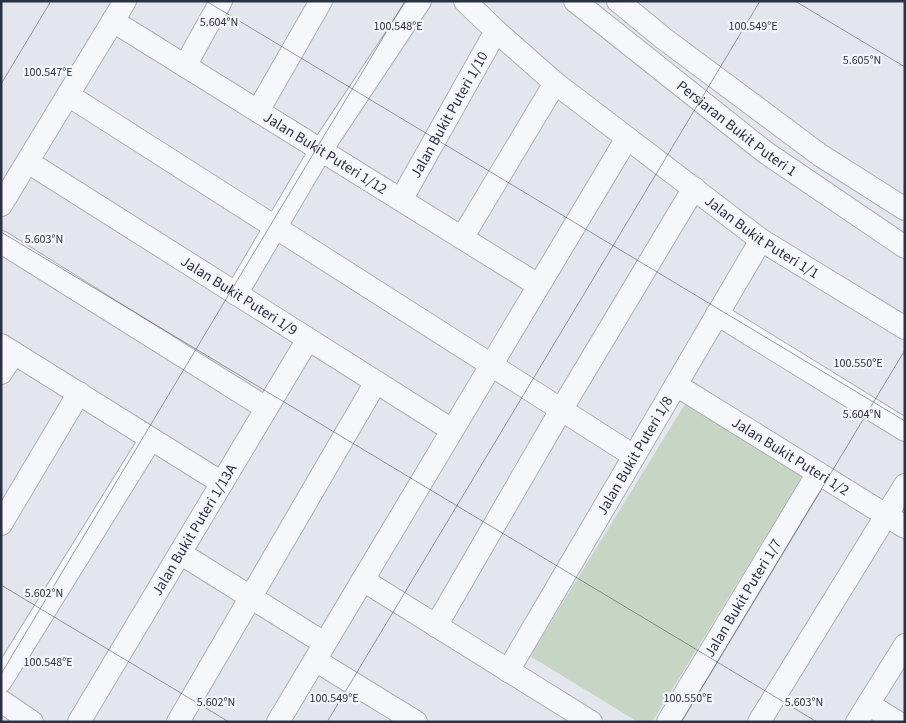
<svg xmlns="http://www.w3.org/2000/svg" width="906" height="723" viewBox="0 0 906 723" font-family="'Source Sans 3',sans-serif">
  <rect width="100%" height="100%" fill="#e3e6ec"/>
  <path fill="#c7d6c4" d="M 685,404 L 803,476 L 652,722 L 638,722 L 530,656 Z"/>
  <g fill="none" stroke-linecap="round" stroke-linejoin="round">
    <g stroke="#acb0ba" stroke-width="24">
      <g id="minor">
        <path id="s1" d="M 465,1 L 496,31 L 555,83 L 761,240 L 905,328"/>
        <path id="s2" d="M 575,1 L 765,152 L 905,247"/>
        <path d="M 618,1 L 663,38 L 820,155 L 905,209"/>
        <path id="s3" d="M 113,21 L 538,285"/>
        <path d="M 185,66 L 221,1"/>
        <path d="M 68,95 L 634,456"/>
        <path d="M 258,111 L 321,1"/>
        <path id="s4" d="M 28,162 L 452,430"/>
        <path id="s5" d="M 401,200 L 496,31"/>
        <path d="M 1,205 L 125,1"/>
        <path d="M 462,238 L 555,83"/>
        <path d="M 1,242 L 266,408"/>
        <path d="M 236,294 L 321,150 L 420,1"/>
        <path d="M 717,314 L 905,430"/>
        <path d="M 1,345 L 222,483"/>
        <path d="M 1,373 L 14,353"/>
        <path id="s6" d="M 676,385 L 905,527"/>
        <path d="M 1,524 L 79,393"/>
        <path d="M 180,553 L 324,643"/>
        <path d="M 363,580 L 591,722"/>
        <path d="M 436,626 L 561,410 L 694,188"/>
        <path d="M 315,660 L 416,722"/>
        <path id="s7" d="M 508,671 L 761,240"/>
        <path d="M 1,681 L 151,439"/>
        <path d="M 1,701 L 32,722"/>
        <path d="M 868,704 L 897,722"/>
        <path id="s8" d="M 79,722 L 308,339"/>
        <path d="M 178,722 L 376,382"/>
        <path d="M 278,722 L 627,138"/>
        <path id="s9" d="M 668,722 L 818,473"/>
        <path d="M 759,722 L 905,485"/>
        <path d="M 857,722 L 905,645"/>
      </g>
    </g>
    <use href="#minor" stroke="#f6f7fa" stroke-width="22"/>
  </g>
  <path fill="none" stroke="#2a3145" stroke-width="1" stroke-opacity="0.45" d="M 206,1 L 905,421M 795,1 L 905,67M 1,84 L 51,1M 1,232 L 817,722M 1,585 L 229,722M 1,674 L 405,1M 327,722 L 760,1M 681,722 L 905,350"/>
  <g text-anchor="middle" stroke-width="4.5" stroke-linejoin="round" paint-order="stroke">
    <g font-size="15" fill="#2a3145" stroke="#f3f5f9">
      <text dy="5" stroke="none"><textPath href="#s5" startOffset="98">Jalan Bukit Puteri 1/10</textPath></text>
      <text dy="5" stroke="none"><textPath href="#s2" startOffset="206">Persiaran Bukit Puteri 1</textPath></text>
      <text dy="5" stroke="none"><textPath href="#s3" startOffset="250">Jalan Bukit Puteri 1/12</textPath></text>
      <text dy="5" stroke="none"><textPath href="#s1" startOffset="380">Jalan Bukit Puteri 1/1</textPath></text>
      <text dy="5" stroke="none"><textPath href="#s4" startOffset="250">Jalan Bukit Puteri 1/9</textPath></text>
      <text dy="5" stroke="none"><textPath href="#s7" startOffset="250">Jalan Bukit Puteri 1/8</textPath></text>
      <text dy="5" stroke="none"><textPath href="#s6" startOffset="135">Jalan Bukit Puteri 1/2</textPath></text>
      <text dy="5" stroke="none"><textPath href="#s8" startOffset="224">Jalan Bukit Puteri 1/13A</textPath></text>
      <text dy="5" stroke="none"><textPath href="#s9" startOffset="145">Jalan Bukit Puteri 1/7</textPath></text>
    </g>
  </g>
  <g font-size="12" text-anchor="middle" fill="#2a3145" stroke="#f3f5f9" stroke-width="4.5" stroke-linejoin="round" paint-order="stroke">
    <text x="219" y="26">5.604°N</text>
    <text x="398" y="30">100.548°E</text>
    <text x="753" y="30">100.549°E</text>
    <text x="862" y="64">5.605°N</text>
    <text x="48" y="76">100.547°E</text>
    <text x="44" y="243">5.603°N</text>
    <text x="858" y="367">100.550°E</text>
    <text x="862" y="418">5.604°N</text>
    <text x="44" y="597">5.602°N</text>
    <text x="48" y="666">100.548°E</text>
    <text x="334" y="702">100.549°E</text>
    <text x="688" y="702">100.550°E</text>
    <text x="216" y="706">5.602°N</text>
    <text x="804" y="706">5.603°N</text>
  </g>
  <rect width="906" height="723" fill="none" stroke="#2a3145" stroke-width="5"/>
</svg>
